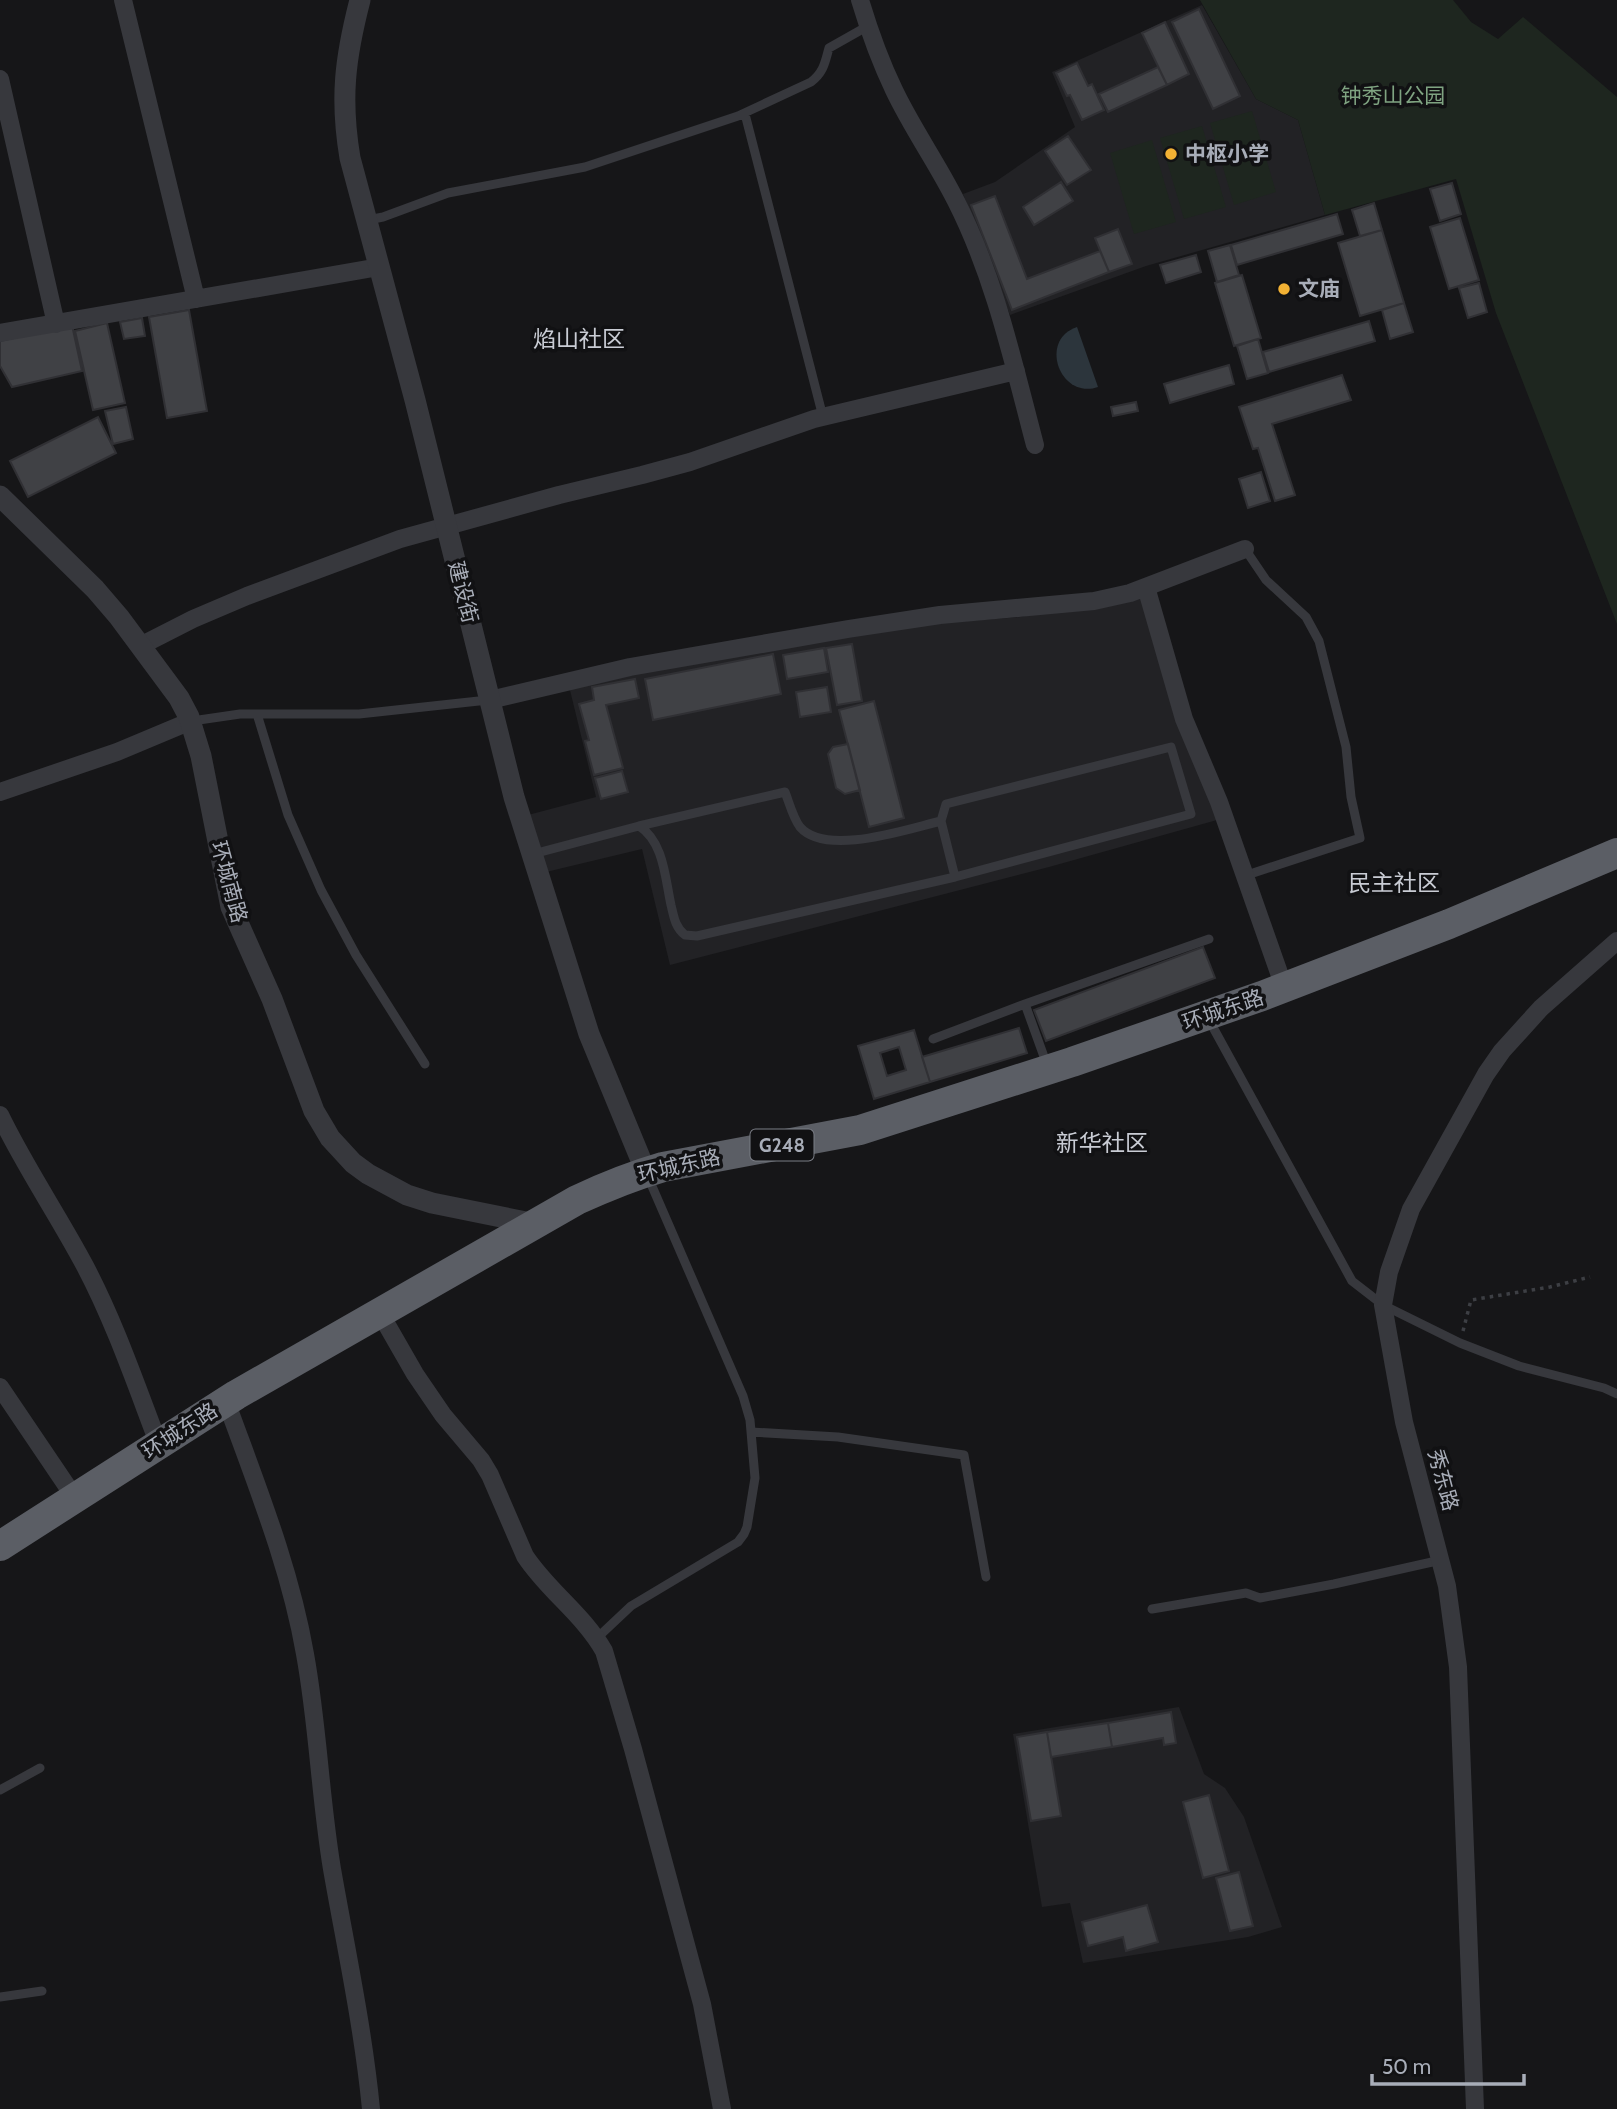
<svg xmlns="http://www.w3.org/2000/svg" width="1617" height="2109" viewBox="0 0 1617 2109" font-family="Cabin,'Noto Sans SC',sans-serif">
  <rect width="100%" height="100%" fill="#161618"/>
  <path fill="#222225" d="M 1202,5 L 1256,99 L 1298,120 L 1325,215 L 1146,266 L 1010,315 L 963,194 L 995,182 L 1075,127 L 1052,72 Z
    M 1144,593 L 1217,820 L 1049,867 L 670,965 L 642,849 L 546,872 L 528,815 L 596,797 L 569,686 L 899,626 L 1021,617 Z
    M 1179,1707 L 1204,1774 L 1225,1788 L 1244,1817 L 1282,1927 L 1248,1937 L 1083,1963 L 1070,1903 L 1042,1907 L 1013,1734 Z"/>
  <path fill="#1e261f" d="M 1200,0 L 1453,0 L 1471,22 L 1498,39 L 1523,17 L 1617,97 L 1617,624 L 1496,313 L 1456,179 L 1325,215 L 1298,120 L 1256,99 Z
    M 1252,111 L 1276,192 L 1234,205 L 1210,123 Z
    M 1202,126 L 1226,207 L 1184,219 L 1160,138 Z
    M 1152,140 L 1176,222 L 1134,234 L 1110,153 Z"/>
  <path fill="#2c353c" d="M 1077,327 L 1098,387 C 1060,400 1038,340 1077,327 Z"/>
  <path fill="#404145" stroke="#303034" stroke-width="2" fill-rule="evenodd" d="M 1199,9 L 1240,96 L 1213,109 L 1172,22 Z
    M 1165,22 L 1189,74 L 1167,85 L 1142,33 Z
    M 1077,63 L 1088,86 L 1092,84 L 1104,110 L 1082,120 L 1070,95 L 1067,96 L 1056,73 Z
    M 1158,67 L 1167,85 L 1108,112 L 1099,94 Z
    M 1068,136 L 1091,170 L 1067,185 L 1045,151 Z
    M 1061,182 L 1073,201 L 1034,225 L 1023,207 Z
    M 1452,183 L 1461,214 L 1440,221 L 1430,189 Z
    M 995,196 L 1027,279 L 1100,251 L 1109,272 L 1012,310 L 971,205 Z
    M 1374,203 L 1382,230 L 1360,236 L 1352,210 Z
    M 1337,214 L 1343,234 L 1237,265 L 1231,245 Z
    M 1460,218 L 1479,280 L 1449,289 L 1430,227 Z
    M 1118,229 L 1132,264 L 1109,272 L 1095,238 Z
    M 1382,230 L 1404,303 L 1360,316 L 1338,243 Z
    M 1230,245 L 1239,275 L 1217,282 L 1208,251 Z
    M 1196,255 L 1201,272 L 1166,283 L 1160,265 Z
    M 1242,275 L 1261,338 L 1234,346 L 1215,283 Z
    M 1479,283 L 1487,312 L 1468,318 L 1459,288 Z
    M 1404,303 L 1413,332 L 1390,339 L 1382,310 Z
    M 189,310 L 207,411 L 167,418 L 149,317 Z
    M 142,318 L 145,336 L 124,339 L 120,322 Z
    M 1369,321 L 1375,341 L 1269,372 L 1263,352 Z
    M 107,323 L 125,403 L 93,410 L 75,331 Z
    M 72,325 L 82,371 L 12,387 L 0,366 L 0,341 Z
    M 1258,339 L 1268,373 L 1247,379 L 1237,346 Z
    M 1229,365 L 1234,384 L 1170,403 L 1164,384 Z
    M 1342,375 L 1351,400 L 1272,424 L 1295,495 L 1275,501 L 1258,448 L 1253,449 L 1239,407 Z
    M 1136,402 L 1138,411 L 1113,416 L 1111,407 Z
    M 126,407 L 133,439 L 113,444 L 105,411 Z
    M 98,417 L 116,453 L 28,497 L 10,461 Z
    M 1261,472 L 1270,501 L 1248,508 L 1239,479 Z
    M 852,644 L 862,701 L 837,705 L 826,648 Z
    M 824,648 L 828,672 L 787,679 L 783,655 Z
    M 773,654 L 781,694 L 653,720 L 645,679 Z
    M 635,679 L 639,698 L 606,705 L 623,768 L 594,775 L 585,741 L 589,740 L 579,704 L 594,700 L 592,687 Z
    M 827,687 L 831,712 L 800,717 L 796,692 Z
    M 874,701 L 904,818 L 869,827 L 839,710 Z
    M 848,744 L 860,790 L 845,794 L 836,788 L 828,754 L 833,747 Z
    M 622,771 L 628,792 L 601,799 L 595,778 Z
    M 1203,947 L 1215,978 L 1046,1041 L 1034,1010 Z
    M 1019,1028 L 1027,1053 L 930,1082 L 922,1057 Z
    M 914,1030 L 930,1082 L 874,1099 L 858,1046 ZM 899,1047 L 906,1070 L 887,1076 L 880,1053 Z
    M 1171,1712 L 1176,1743 L 1164,1745 L 1163,1738 L 1112,1747 L 1108,1723 Z
    M 1108,1723 L 1112,1747 L 1051,1757 L 1047,1732 Z
    M 1047,1732 L 1061,1816 L 1031,1821 L 1017,1737 Z
    M 1209,1795 L 1229,1871 L 1203,1878 L 1183,1802 Z
    M 1239,1872 L 1253,1926 L 1230,1931 L 1216,1878 Z
    M 1147,1905 L 1158,1942 L 1126,1951 L 1123,1937 L 1088,1946 L 1082,1922 Z"/>
  <g fill="none" stroke-linecap="round" stroke-linejoin="round">
    <path stroke="#3d3f44" stroke-width="3.5" stroke-dasharray="3.5 5" stroke-linecap="butt" d="M 1463,1331 L 1471,1300 L 1550,1287 L 1590,1277"/>
    <path stroke="#37383d" stroke-width="9" d="M 745,114 L 823,417
      M 368,220 L 383,217 L 448,193 L 585,167 L 738,116 L 811,82 C 824,72 825,62 829,48 L 868,26
      M 257,714 L 288,815 L 321,890 L 356,955 L 425,1064
      M 192,721 L 240,714 L 359,714 L 488,700
      M 639,826 C 664,842 665,878 671,905 C 674,917 675,927 685,935 L 697,936 L 955,877 L 941,821 L 946,804 L 1171,747 L 1191,814 L 955,877
      M 533,854 L 639,826 L 785,792 C 789,802 793,818 800,827 C 826,857 907,829 941,821
      M 1244,876 L 1360,838 L 1351,797 L 1346,747 L 1319,641 L 1306,617 L 1266,580 L 1245,549
      M 1025,1004 L 1047,1065
      M 1209,1020 L 1352,1281 L 1383,1305 L 1460,1343 L 1519,1366 L 1604,1388 L 1617,1394
      M 933,1039 L 1025,1004 L 1209,939
      M 751,1432 L 838,1437 L 964,1455 L 986,1577
      M 1152,1609 L 1246,1593 L 1260,1598 L 1334,1584 L 1441,1560
      M 597,1638 L 631,1606 L 738,1542 L 744,1534 L 747,1527 L 755,1478 L 750,1420 L 743,1396 L 648,1177
      M 0,1790 L 40,1768
      M 0,1997 L 42,1991"/>
    <path stroke="#37383d" stroke-width="18" d="M 123,0 L 196,299
      M 860,0 C 869,30 880,61 894,90 C 912,128 937,163 956,201 C 995,278 1013,362 1035,445
      M 0,79 L 56,324
      M 0,333 L 379,267
      M 1146,587 L 1184,719 L 1219,802 L 1284,987
      M 142,645 L 193,619 L 247,596 L 400,539 L 559,495 L 642,475 L 690,462 L 814,419 L 1016,371
      M 490,700 L 630,667 L 848,629 L 940,615 L 1094,601 L 1130,593 L 1245,549
      M 0,792 L 117,752 L 191,721
      M 0,1115 C 25,1167 58,1215 85,1266 C 115,1323 136,1385 159,1445
      M 380,1313 L 415,1374 L 443,1415 L 481,1460 L 490,1475 L 525,1556 C 548,1591 583,1614 604,1651 L 633,1749 L 702,2004 L 722,2109
      M 0,1387 L 75,1498
      M 226,1401 C 256,1484 290,1567 305,1654 C 318,1725 320,1797 332,1869 C 346,1949 363,2027 371,2109
      M 1475,2109 L 1458,1667 L 1447,1586 L 1404,1422 L 1383,1305 L 1389,1272 L 1411,1209 L 1486,1074 L 1502,1051 L 1541,1008 L 1617,941"/>
    <path stroke="#37383d" stroke-width="21" d="M 360,0 C 345,58 340,99 350,158 L 415,400 L 514,797 L 589,1034 L 646,1172
      M 0,496 L 95,589 L 119,617 L 179,698 L 189,717 L 201,756 L 231,907 L 272,999 L 314,1111 L 330,1138 L 353,1163 L 368,1174 L 407,1195 L 432,1203 L 536,1224"/>
    <path stroke="#5b5e65" stroke-width="30" d="M 0,1546 L 236,1395 L 577,1200 C 605,1187 632,1176 663,1167 L 860,1130 L 1072,1062 L 1262,996 L 1449,924 L 1617,853"/>
  </g>
  <g fill="#f2b134" stroke="#111113" stroke-width="2.5">
    <circle cx="1171" cy="154" r="7"/>
    <circle cx="1284" cy="289" r="7"/>
  </g>
  <g text-anchor="middle" stroke-width="7" stroke-linejoin="round" paint-order="stroke">
    <rect fill="#111113" stroke="#7b7e86" stroke-width="2" x="750.5" y="1129.5" width="63" height="31" rx="5"/>
    <g font-size="19" font-weight="bold" fill="#a8adb8">
      <text x="782" y="1152">G248</text>
    </g>
    <g font-size="21" fill="#7fa381" stroke="#111113">
      <text x="1393" y="103">钟秀山公园</text>
    </g>
    <g font-size="21" font-weight="bold" fill="#a8adb8" stroke="#111113" text-anchor="start">
      <text x="1185" y="161">中枢小学</text>
      <text x="1298" y="296">文庙</text>
    </g>
    <g font-size="21" fill="#a8adb8" stroke="#111113">
      <text transform="translate(463 592) rotate(76)" y="7">建设街</text>
      <text transform="translate(229 882) rotate(75)" y="7">环城南路</text>
      <text transform="translate(1223 1010) rotate(-19)" y="7">环城东路</text>
      <text transform="translate(679 1166) rotate(-13)" y="7">环城东路</text>
      <text transform="translate(180 1431) rotate(-33)" y="7">环城东路</text>
      <text transform="translate(1443 1480) rotate(75)" y="7">秀东路</text>
    </g>
    <g font-size="23" fill="#c9ccd4" stroke="#111113">
      <text x="579" y="347">焰山社区</text>
      <text x="1394" y="891">民主社区</text>
      <text x="1102" y="1151">新华社区</text>
    </g>
  </g>
  <path d="M1372 2074v10h152v-10" fill="none" stroke="#a8adb8" stroke-width="3.5"/>
  <text x="1382" y="2074" font-size="21" fill="#a8adb8" stroke="#111113" stroke-width="5" paint-order="stroke">50 m</text>
</svg>
